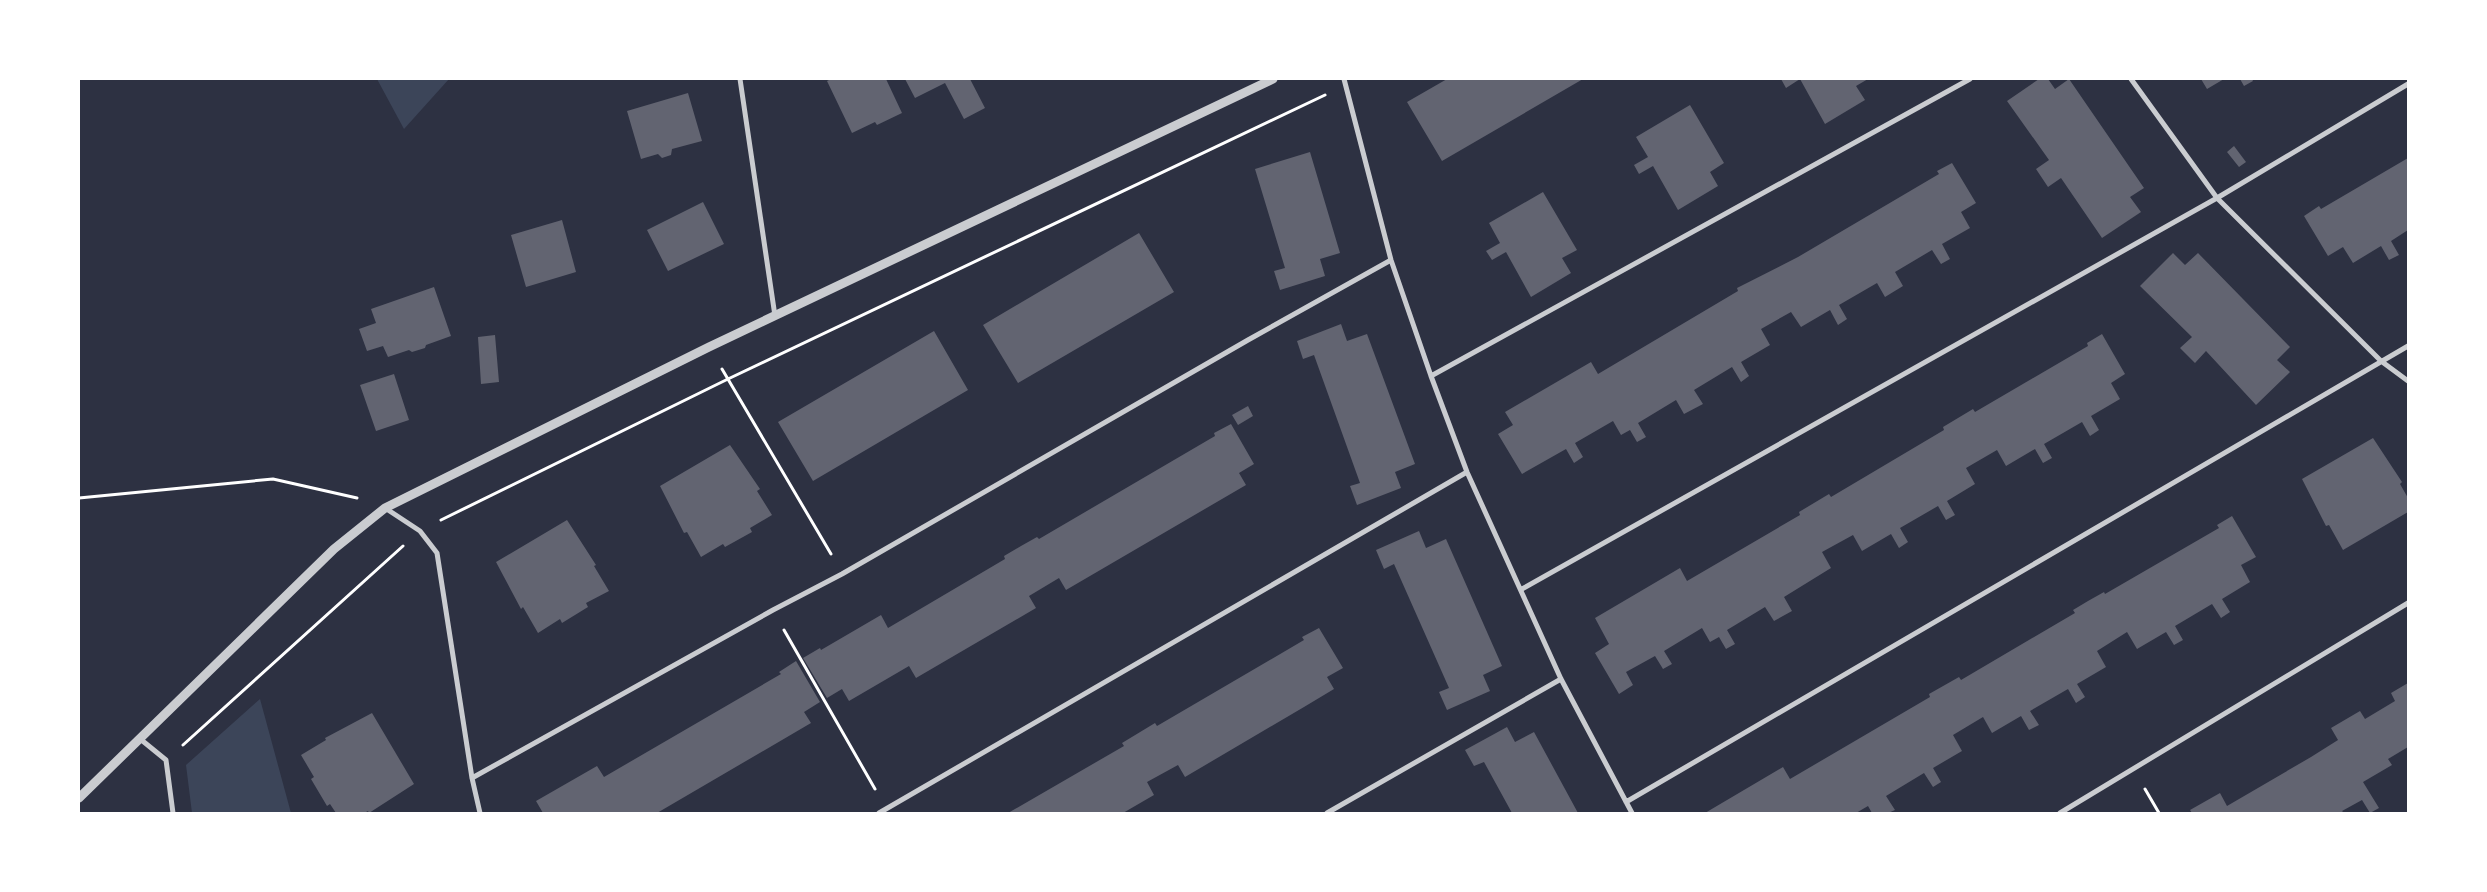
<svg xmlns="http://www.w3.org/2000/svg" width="2487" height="892" viewBox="0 0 2487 892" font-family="'DM Sans',sans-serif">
  <rect width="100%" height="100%" fill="#2d3142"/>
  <path fill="#3c4559" d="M 377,79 L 449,79 L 404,129 Z
    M 260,699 L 291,813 L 192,813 L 186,765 Z"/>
  <path fill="#626471" d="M 831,79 L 886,79 L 902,113 L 877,125 L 875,122 L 852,133 L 827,81 Z
    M 905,79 L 970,79 L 985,108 L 964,119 L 945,83 L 915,98 Z
    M 1447,79 L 1583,79 L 1442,161 L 1407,102 Z
    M 1781,79 L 1868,79 L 1856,86 L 1865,100 L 1825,124 L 1800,79 L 1786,88 Z
    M 2039,79 L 2048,79 L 2055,89 L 2069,79 L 2144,188 L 2130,197 L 2141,212 L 2102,238 L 2061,178 L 2048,187 L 2036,169 L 2049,160 L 2007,101 Z
    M 2201,79 L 2224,79 L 2207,89 Z
    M 2240,79 L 2252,79 L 2253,81 L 2244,86 Z
    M 688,93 L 702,141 L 672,149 L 671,155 L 662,158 L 658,154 L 641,159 L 627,111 Z
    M 1690,105 L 1724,163 L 1710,172 L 1718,186 L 1678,210 L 1653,166 L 1639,174 L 1634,165 L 1648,157 L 1636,137 Z
    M 2234,146 L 2246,162 L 2239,167 L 2227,152 Z
    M 1310,152 L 1340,253 L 1320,259 L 1325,276 L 1280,290 L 1274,271 L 1285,268 L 1255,169 Z
    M 2408,158 L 2408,230 L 2391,241 L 2399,255 L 2389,260 L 2381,246 L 2353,263 L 2343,247 L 2328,256 L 2304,216 L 2319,206 L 2321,209 Z
    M 1952,163 L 1976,203 L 1961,212 L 1970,228 L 1942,244 L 1950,259 L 1941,264 L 1932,250 L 1895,272 L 1903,286 L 1885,297 L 1877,283 L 1839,305 L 1847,319 L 1838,325 L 1830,310 L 1801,327 L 1791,312 L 1761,329 L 1770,345 L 1741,362 L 1749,376 L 1741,382 L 1732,367 L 1694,390 L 1703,404 L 1684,414 L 1676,400 L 1638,423 L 1646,437 L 1637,442 L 1630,430 L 1621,435 L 1613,421 L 1575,443 L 1583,457 L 1574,463 L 1566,449 L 1522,474 L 1498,434 L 1513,425 L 1505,412 L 1591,362 L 1598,374 L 1738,291 L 1737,288 L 1798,257 L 1939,174 L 1937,171 Z
    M 1543,192 L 1577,250 L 1562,258 L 1571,273 L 1531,297 L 1506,252 L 1492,260 L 1486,251 L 1500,243 L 1489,223 Z
    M 703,202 L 724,244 L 668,271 L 647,230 Z
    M 562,220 L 576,272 L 526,287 L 511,235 Z
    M 1139,233 L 1174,292 L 1018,383 L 983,325 Z
    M 2173,253 L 2185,265 L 2198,253 L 2290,347 L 2277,360 L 2290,372 L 2256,405 L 2206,351 L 2195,363 L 2180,348 L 2192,337 L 2140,286 Z
    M 434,287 L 451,336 L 426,345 L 425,348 L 412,352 L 409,350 L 388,357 L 383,346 L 367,351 L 359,329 L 376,323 L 371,309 Z
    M 1341,324 L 1347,341 L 1367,334 L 1415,464 L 1395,472 L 1401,488 L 1357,505 L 1350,486 L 1360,483 L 1314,355 L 1303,359 L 1297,341 Z
    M 934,331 L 968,390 L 813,481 L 778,422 Z
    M 2102,334 L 2125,374 L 2111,383 L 2120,399 L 2091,416 L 2099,430 L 2090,436 L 2082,422 L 2044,444 L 2052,458 L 2043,463 L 2035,449 L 2006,466 L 1997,450 L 1966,468 L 1975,484 L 1947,501 L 1955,515 L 1946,520 L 1938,506 L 1900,528 L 1908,542 L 1899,548 L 1891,534 L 1862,551 L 1853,535 L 1822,552 L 1831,568 L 1784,597 L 1792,611 L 1774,621 L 1765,607 L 1727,630 L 1735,644 L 1726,649 L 1719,637 L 1710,642 L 1702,628 L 1664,651 L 1672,664 L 1663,669 L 1655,656 L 1626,672 L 1633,685 L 1619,694 L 1595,653 L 1609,644 L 1595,618 L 1680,568 L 1687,581 L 1800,515 L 1799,512 L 1829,494 L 1831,497 L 1944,430 L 1943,427 L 1973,409 L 1975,412 L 2088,346 L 2087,343 Z
    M 495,335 L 499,382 L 481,384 L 478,337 Z
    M 394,374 L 409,420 L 376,431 L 360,385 Z
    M 1248,406 L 1253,416 L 1238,425 L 1232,415 Z
    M 1231,424 L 1254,464 L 1239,473 L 1246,485 L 1066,590 L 1059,578 L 1029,596 L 1036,608 L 916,678 L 909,666 L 849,701 L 842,689 L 827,698 L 803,658 L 820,648 L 821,650 L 881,615 L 888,628 L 1005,559 L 1004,556 L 1021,546 L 1037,537 L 1039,539 L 1215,436 L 1214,433 Z
    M 2373,438 L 2402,482 L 2400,484 L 2408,498 L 2408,512 L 2343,550 L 2329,525 L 2326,526 L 2302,479 Z
    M 730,445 L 760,489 L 757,491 L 772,515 L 750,528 L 752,532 L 725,547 L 723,544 L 701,557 L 687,532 L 684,533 L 660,486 Z
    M 2232,516 L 2256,557 L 2241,565 L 2250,582 L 2222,599 L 2230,612 L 2221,618 L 2212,604 L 2175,626 L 2183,640 L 2174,645 L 2166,632 L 2137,649 L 2127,632 L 2097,651 L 2106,667 L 2077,684 L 2085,697 L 2076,703 L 2068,689 L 2030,711 L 2039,725 L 2029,730 L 2021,716 L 1992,733 L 1983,717 L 1953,735 L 1962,751 L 1933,768 L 1941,782 L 1933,787 L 1924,773 L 1886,796 L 1895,810 L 1888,813 L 1872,813 L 1868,806 L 1856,813 L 1705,813 L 1783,767 L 1790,779 L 1930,697 L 1929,694 L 1959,677 L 1961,680 L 2075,613 L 2073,610 L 2088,601 L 2104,592 L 2105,594 L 2219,528 L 2217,525 Z
    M 567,520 L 596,565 L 594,566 L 609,591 L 586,603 L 588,607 L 562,623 L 560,619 L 538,633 L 523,607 L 521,609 L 496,562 Z
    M 1419,531 L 1426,548 L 1446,539 L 1502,666 L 1483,675 L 1490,691 L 1447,710 L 1439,692 L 1449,688 L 1394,564 L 1384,569 L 1376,550 Z
    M 1319,628 L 1343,668 L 1327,677 L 1334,689 L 1304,707 L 1185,777 L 1178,765 L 1147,782 L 1154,795 L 1123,813 L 1008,813 L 1124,746 L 1122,743 L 1155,723 L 1157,726 L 1304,640 L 1302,637 Z
    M 796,661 L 820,702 L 804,712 L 811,723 L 657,813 L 543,813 L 536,801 L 597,766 L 604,777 L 781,674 L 779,672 Z
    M 2408,683 L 2408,747 L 2388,759 L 2392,765 L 2363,782 L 2379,808 L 2370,813 L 2362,800 L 2342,811 L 2344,813 L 2192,813 L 2190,810 L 2220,793 L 2227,806 L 2311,757 L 2338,740 L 2331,728 L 2360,711 L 2365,719 L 2395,701 L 2391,693 Z
    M 372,713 L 414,784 L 369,813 L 368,811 L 364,813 L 336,813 L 330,804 L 327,806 L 311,779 L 314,777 L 301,755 L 326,740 L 325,738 Z
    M 1507,727 L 1515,742 L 1534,732 L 1578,813 L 1512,813 L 1484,762 L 1474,766 L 1465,750 Z"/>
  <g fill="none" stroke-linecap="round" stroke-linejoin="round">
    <path stroke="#fff" stroke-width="3" d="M 722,369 L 831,554
      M 79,498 L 273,479 L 357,498
      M 441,520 L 728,379 L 1325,95
      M 784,630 L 875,789
      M 183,745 L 403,546
      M 2145,789 L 2159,813"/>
    <path stroke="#caccd0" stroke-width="5" d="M 740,79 L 775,316
      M 1344,79 L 1391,260 L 1431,376 L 1467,472 L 1561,679 L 1632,813
      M 2131,79 L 2217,198 L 2381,361 L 2408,381
      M 1431,376 L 1970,79
      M 385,508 L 420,531 L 437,553 L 472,778 L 480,813
      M 1522,589 L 2217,198 L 2408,84
      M 139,738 L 166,760 L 173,813
      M 472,778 L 773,610 L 842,574 L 1248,340 L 1391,260
      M 1626,802 L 2408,346
      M 879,813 L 1467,472
      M 1327,813 L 1561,679
      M 2060,813 L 2408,603"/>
    <path stroke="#caccd0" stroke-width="9" d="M 79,798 L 334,549 L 385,508 L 709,347 L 1273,79"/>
  </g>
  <rect width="2487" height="892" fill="none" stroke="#ffffff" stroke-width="160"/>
</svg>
